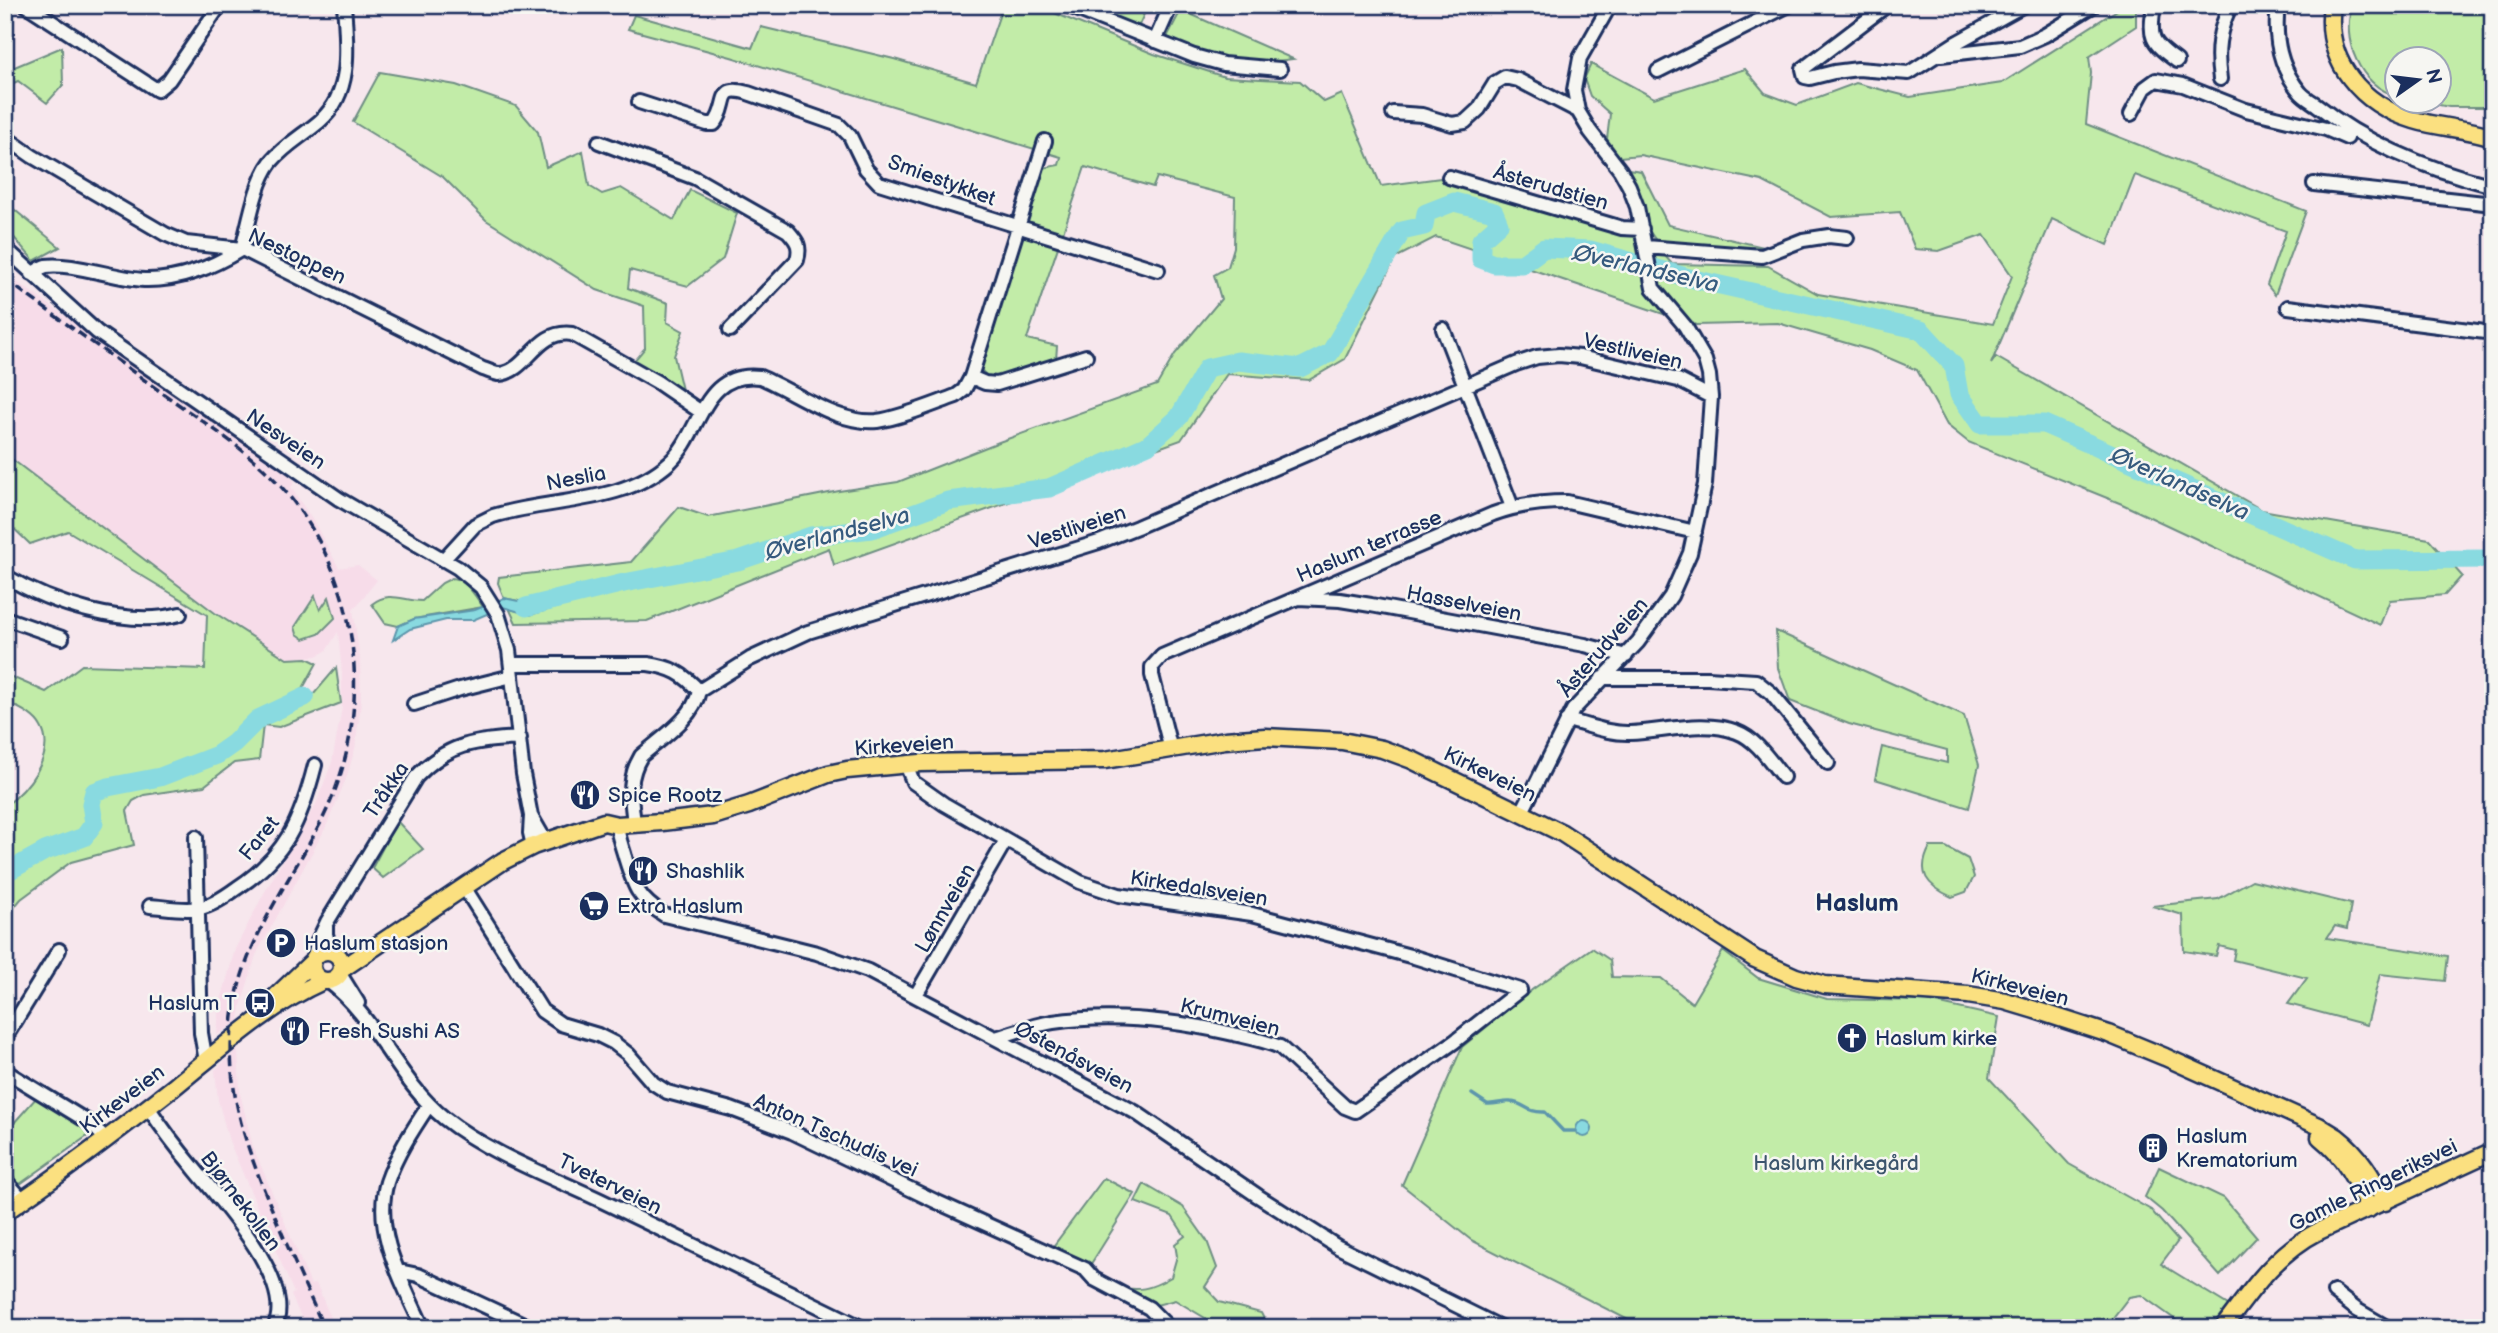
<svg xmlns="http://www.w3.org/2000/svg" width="2498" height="1333" viewBox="0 0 2498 1333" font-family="'Balsamiq Sans',sans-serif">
  <rect width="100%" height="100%" fill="#f7e7ed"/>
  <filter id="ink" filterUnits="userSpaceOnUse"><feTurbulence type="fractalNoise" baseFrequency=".0143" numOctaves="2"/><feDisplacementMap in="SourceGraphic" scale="14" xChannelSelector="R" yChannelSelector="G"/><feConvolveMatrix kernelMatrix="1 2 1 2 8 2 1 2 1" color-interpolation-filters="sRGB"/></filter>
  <g filter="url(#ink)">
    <path fill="#f7dce9" d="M 5,263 L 7,275 L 283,469 L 295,482 L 291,487 L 315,524 L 339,568 L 358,565 L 377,580 L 353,610 L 360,658 L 361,703 L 355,749 L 346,779 L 325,829 L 256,955 L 241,1006 L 239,1021 L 217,1035 L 219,1008 L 235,949 L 263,895 L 316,804 L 332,762 L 342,707 L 342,673 L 338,632 L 326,651 L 316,656 L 287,659 L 215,613 L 5,454 Z
      M 238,1049 L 240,1093 L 253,1147 L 311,1285 L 316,1283 L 335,1328 L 306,1328 L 291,1295 L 294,1293 L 229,1141 L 218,1100 L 215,1070 Z"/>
    <path fill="#c2eca8" stroke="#6e8e83" stroke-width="2" d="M 1003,5 L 1035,5 L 1154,54 L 1225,77 L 1300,81 L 1324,102 L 1342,94 L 1381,186 L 1448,177 L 1645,233 L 1672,264 L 1768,266 L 1818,294 L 1993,324 L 2012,276 L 1984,235 L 1939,251 L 1915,249 L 1900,212 L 1831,217 L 1762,181 L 1640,155 L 1620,157 L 1607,139 L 1610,114 L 1590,96 L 1584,79 L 1591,64 L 1654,98 L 1745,69 L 1765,93 L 1797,105 L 1856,83 L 1910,97 L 2002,83 L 2125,5 L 2136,5 L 2136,26 L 2089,57 L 2091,73 L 2086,124 L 2306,211 L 2275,295 L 2267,285 L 2286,231 L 2135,175 L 2108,245 L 2052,219 L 1991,364 L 1996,357 L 2262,510 L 2429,539 L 2462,576 L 2445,595 L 2390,600 L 2380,625 L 2122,504 L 1968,442 L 1947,425 L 1917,370 L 1870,350 L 1778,323 L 1696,325 L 1436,237 L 1395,258 L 1345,359 L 1309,380 L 1227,374 L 1181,440 L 834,565 L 829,548 L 647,621 L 516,623 L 509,608 C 525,615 534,614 551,609 L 548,597 L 523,602 L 504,598 L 498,583 L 499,577 L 631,562 L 679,507 L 708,517 L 839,491 L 898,482 L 999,442 L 1157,385 L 1175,354 L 1221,299 L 1214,275 L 1228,267 L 1234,247 L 1235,197 L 1157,177 L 1153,187 L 1085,167 L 1027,339 L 1057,346 L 1056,360 L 991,380 L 980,369 L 1043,168 L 1059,165 L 1061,157 L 731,57 L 628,29 L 634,15 L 752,48 L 761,27 L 894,59 L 976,83 Z
      M 1075,5 L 1148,5 L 1136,32 Z
      M 2353,5 L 2493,5 L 2493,107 L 2449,107 L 2425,102 L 2438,102 L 2438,60 L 2396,60 L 2396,95 C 2361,88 2339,37 2353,5 Z
      M 1181,10 L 1293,59 L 1255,64 L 1213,59 L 1165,41 Z
      M 62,47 L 63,85 L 47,103 L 18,81 L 5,87 L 5,71 Z
      M 380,72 L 456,85 L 516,106 L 538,132 L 546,167 L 583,151 L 589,186 L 602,194 L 621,188 L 674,220 L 690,190 L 737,213 L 723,259 L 688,286 L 630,270 L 628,288 L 668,303 L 667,322 L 683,331 L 674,356 L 682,390 L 633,362 L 645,348 L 644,306 L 597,290 L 486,220 L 443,177 L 353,122 Z
      M 1628,169 L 1641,171 L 1668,225 L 1768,248 L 1767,253 L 1660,246 L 1647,228 Z
      M 5,202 L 60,247 L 34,261 L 5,227 Z
      M 5,454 L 215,613 L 287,659 L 307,658 L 317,663 L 302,690 L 308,701 L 336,668 L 341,703 L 279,727 L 263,725 L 259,760 L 234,763 L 204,786 L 144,795 L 133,801 L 127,811 L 134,845 L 71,862 L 21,899 L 5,918 L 5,806 C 26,791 57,755 41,727 C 35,715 18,707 5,702 L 5,674 L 46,692 L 82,665 L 205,669 L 207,615 L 68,531 L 30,544 L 5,520 Z
      M 452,578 C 466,579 475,596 483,607 L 414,619 L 398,626 L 385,623 L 372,604 C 389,590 403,601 422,601 L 442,583 Z
      M 315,596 L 320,610 L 329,597 L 335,618 L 319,634 L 304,639 L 297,634 L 295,627 Z
      M 1776,631 L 1964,716 L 1979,765 L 1969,808 L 1875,779 L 1882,747 L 1947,763 L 1947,750 L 1849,724 L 1790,701 L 1778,668 Z
      M 397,821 L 423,849 L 383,878 L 372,868 Z
      M 1930,847 L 1946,847 L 1968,859 L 1974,877 L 1966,892 L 1952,897 C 1927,886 1916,873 1930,847 Z
      M 2252,880 L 2351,904 L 2347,929 L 2335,926 L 2327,938 L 2448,956 L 2445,981 L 2380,974 L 2367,1025 L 2288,1004 L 2307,978 L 2233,960 L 2235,950 L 2219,946 L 2216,956 L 2184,951 L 2183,915 L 2152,906 L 2218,899 Z
      M 1592,948 L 1610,960 L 1612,977 L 1661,978 L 1692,1003 L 1723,951 L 1758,978 L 1827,999 L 1927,1001 L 1999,1017 L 1989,1078 L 2069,1164 L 2151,1210 L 2178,1241 L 2161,1264 L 2228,1305 L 2210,1328 L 2187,1328 L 2141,1295 L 2129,1297 L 2105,1328 L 1644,1328 L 1471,1240 L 1402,1185 L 1462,1047 L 1533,989 Z
      M 36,1098 L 93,1132 L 20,1184 L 5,1175 L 5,1133 Z
      M 2159,1167 L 2224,1198 L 2257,1237 L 2220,1276 L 2162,1211 L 2145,1197 Z
      M 1104,1178 L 1135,1194 L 1089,1267 L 1052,1248 Z
      M 1144,1184 L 1183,1207 L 1207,1241 L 1217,1268 L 1205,1287 L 1219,1302 L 1261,1313 L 1267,1325 L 1273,1328 L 1222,1328 L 1175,1300 L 1149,1307 L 1115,1287 C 1140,1291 1149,1290 1171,1277 L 1177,1256 L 1175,1244 L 1185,1236 L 1172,1216 L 1135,1202 Z"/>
    <path fill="#89dae0" stroke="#5d96ac" stroke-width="2" d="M 547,596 L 551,609 L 530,615 L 503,607 L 473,620 L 446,620 L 410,629 L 393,640 L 398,626 L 414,619 L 475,610 L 504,598 L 523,602 Z
      M1576 1129a8 8 0 1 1 16 0a8 8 0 1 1-16 0Z"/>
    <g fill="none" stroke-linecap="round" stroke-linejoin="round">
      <path stroke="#5d96ac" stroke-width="3.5" d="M 1472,1094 L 1487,1104 C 1495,1105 1503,1101 1511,1102 C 1525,1103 1526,1113 1545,1112 L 1563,1131 L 1576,1131"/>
      <path stroke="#89dae0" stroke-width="19" d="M 526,607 L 624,583 L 738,561 L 811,536 L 872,529 L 948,501 L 1049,488 L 1148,445 L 1179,417 L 1207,368 L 1238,361 L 1300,368 L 1330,353 L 1402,231 L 1424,226 L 1426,213 L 1454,202 L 1494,212 L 1499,224 L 1481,240 L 1481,259 L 1494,264 L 1522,264 L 1544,248 L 1590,250 L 1689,278 L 1921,330 L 1954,366 L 1959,394 L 1980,424 L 2044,424 L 2355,560 L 2493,559
        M 5,873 L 45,851 L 84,837 L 94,823 L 91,804 L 94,792 L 108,787 L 160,777 L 217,755 L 234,743 L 258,719 L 305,697"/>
      <g stroke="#1b2f5e" stroke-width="18">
        <path id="minor" d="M 26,5 L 157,90 L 169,80 L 220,5
          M 1066,5 L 1194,56 L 1223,64 L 1280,69
          M 1887,5 L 1803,69 L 1805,77 L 1810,78 L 1834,72 L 1858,69 L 1909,73 L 1954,44 L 2024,5
          M 2154,5 C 2149,37 2150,42 2177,61
          M 2278,5 C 2274,36 2279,67 2300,92 C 2304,97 2311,101 2317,105 C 2367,145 2431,170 2493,186
          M 1155,41 L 1171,5
          M 1941,55 L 2020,46 L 2045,35 L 2094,5
          M 1658,71 L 1789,5
          M 2220,79 C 2216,52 2218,30 2231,5
          M 639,102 L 707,124 L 714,124 C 730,107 715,83 748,93 L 839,125 L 850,136 L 866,169 L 879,183 L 1158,270
          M 1393,113 L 1422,115 L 1452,124 L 1465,122 L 1479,109 L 1495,83 L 1505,77 L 1518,80 L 1578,111
          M 2131,114 L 2145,88 L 2156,80 L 2183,85 L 2246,110 L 2326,129 L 2347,138
          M 5,137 L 32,156 L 165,234 L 186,243 L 242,249 L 483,369 C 487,370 495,374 499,374 C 528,372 536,329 572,334 L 657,382 L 701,412
          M 599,142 L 695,178 L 788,231 C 797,241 801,246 797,260 L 730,330
          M 1449,177 L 1622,228 L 1642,229
          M 2314,184 L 2493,204
          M 1646,247 L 1762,256 L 1803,240 L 1829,236 L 1847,238
          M 5,248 L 97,332 L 339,499 L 458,568 L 481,587 L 498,614 L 509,650 L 523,774 L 531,816 L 530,833 L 533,846
          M 32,274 C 37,271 41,267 46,266 C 70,262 117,279 144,280 C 180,281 212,267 242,249 C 249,224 255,183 271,162 C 285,145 304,135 320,121 C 353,92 347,45 344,5
          M 2288,307 L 2493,333
          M 1443,329 L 1512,507
          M 971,377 L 985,383 L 997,384 L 1086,356
          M 443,560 L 475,525 L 493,516 C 550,498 623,505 670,462 C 702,432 702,370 760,377 C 794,391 839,425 877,421 C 903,417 931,405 956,396 L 964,390 L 971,377 L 1045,141
          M 5,576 C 51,604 127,628 180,614
          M 1298,598 L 1340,600 L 1371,605 L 1585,645 L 1626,656
          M 5,618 L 62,638
          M 511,664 L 648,664 C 671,667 684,674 699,691 C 694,718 660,739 641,756 C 627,779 631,798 634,823
          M 1602,678 L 1708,678 L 1756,681 L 1771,693 L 1828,763
          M 699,691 L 750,659 L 808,632 L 1099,542 L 1137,527 L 1516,364 L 1537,357 L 1559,355 L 1580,357 L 1678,380 L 1711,397
          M 414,704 L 460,689 L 512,676
          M 1567,720 C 1588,725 1609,734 1630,733 C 1664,732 1703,719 1737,732 C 1756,739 1770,761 1783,777
          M 1171,750 L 1152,675 L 1152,667 L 1162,656 L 1493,514 C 1517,505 1541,502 1567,502 L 1695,532
          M 906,764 L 913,782 L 944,804 L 1080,882 L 1119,895 L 1252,914 L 1414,957 L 1520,990
          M 1522,812 L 1573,710 L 1638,642 L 1671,596 L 1690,553 L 1705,484 L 1711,397 L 1709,375 L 1705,360 L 1685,326 L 1653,288 L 1637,207 L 1629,186 L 1620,170 L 1590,131 L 1578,111 L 1574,90 L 1580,58 L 1610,5
          M 531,816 L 546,842
          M 617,825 C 618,837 622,846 625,857 C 634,886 637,898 664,915 L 817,953 L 868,971 L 1135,1112 L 1258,1196 L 1338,1247 L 1502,1328
          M 196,837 L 201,1033 L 206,1061
          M 464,887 L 542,1011 L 561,1024 L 598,1035 L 614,1043 L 628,1054 L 653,1083 L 667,1092 L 731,1109 L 792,1132 L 935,1201 L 1085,1269 L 1094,1279 L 1149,1308 L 1169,1328
          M 150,906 C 165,907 184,911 199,908 C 212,906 226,896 237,888 C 286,856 301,820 315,765
          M 326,926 L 326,934 L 330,950
          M 314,957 L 317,943 L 327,922 L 416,777 C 448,743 475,741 520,738
          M 340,974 L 358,1003
          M 328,981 C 377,1018 397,1080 444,1118 C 488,1153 549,1176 600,1200 C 688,1242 775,1285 863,1328
          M 916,995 L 1006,840
          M 5,1038 L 59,950
          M 996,1038 C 1015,1032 1034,1025 1053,1022 C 1111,1014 1172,1020 1229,1033 C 1246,1037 1264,1040 1280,1047 L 1345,1107 L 1355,1111 L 1454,1042 L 1520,990
          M 5,1071 L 90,1123 L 106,1139
          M 148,1107 C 162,1128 177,1148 193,1167 C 219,1200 298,1282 274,1328
          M 5,1180 L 23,1200
          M 399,1271 L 418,1275 L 532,1328
          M 2334,1292 L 2357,1310 L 2388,1328
          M 423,1328 C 404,1285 372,1231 387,1182 C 396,1155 413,1129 429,1105"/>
      </g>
      <g stroke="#1b2f5e" stroke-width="21">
        <path id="major" d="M 2332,5 C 2324,62 2362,105 2414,120 C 2440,128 2467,128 2493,137
          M312 966a15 15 0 1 1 30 0a15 15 0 1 1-30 0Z
          M 342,969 L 503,861 L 533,846 L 604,822 L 617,825 L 662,822 L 713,816 L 749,805 L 828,774 L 847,770 L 920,763 L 1105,760 L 1225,740 L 1265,737 L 1342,741 L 1382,749 L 1412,760 L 1562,833 L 1755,959 L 1796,977 L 1825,985 L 1968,995 L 2005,1001 L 2035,1010 L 2109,1034 L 2165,1057 L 2319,1126 L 2337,1137 C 2359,1154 2373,1177 2385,1202
          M 270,1002 L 311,963
          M 2320,1137 C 2345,1157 2356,1180 2369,1209
          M 5,1212 C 63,1173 119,1130 174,1087 C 221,1049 267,1006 323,981
          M 2223,1328 C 2251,1290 2276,1253 2319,1231 L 2493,1151"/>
      </g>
      <use href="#minor" stroke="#f6f6f2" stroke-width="12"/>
      <use href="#major" stroke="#fbe080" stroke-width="16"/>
      <path stroke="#1b2f5e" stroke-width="3.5" stroke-dasharray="10 5" stroke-linecap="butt" d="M 5,279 C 59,319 114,358 168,397 C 209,426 252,453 285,491 C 364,585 376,718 319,826 C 284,890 238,950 232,1026 C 227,1092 244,1141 269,1202 C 286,1244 305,1286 324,1328"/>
    </g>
  </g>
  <defs>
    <g id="restaurant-disc" transform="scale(1.575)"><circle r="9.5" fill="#1b2f5e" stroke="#f6f6f2"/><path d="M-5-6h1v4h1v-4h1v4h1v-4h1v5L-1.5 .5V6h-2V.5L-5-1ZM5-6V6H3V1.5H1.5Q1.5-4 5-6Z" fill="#fff"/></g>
    <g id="supermarket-disc" transform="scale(1.575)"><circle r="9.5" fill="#1b2f5e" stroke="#f6f6f2"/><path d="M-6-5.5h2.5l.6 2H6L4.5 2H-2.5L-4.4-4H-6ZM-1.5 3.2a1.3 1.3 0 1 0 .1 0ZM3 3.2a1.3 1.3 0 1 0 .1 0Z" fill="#fff"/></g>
    <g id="parking-disc" transform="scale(1.575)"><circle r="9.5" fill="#1b2f5e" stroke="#f6f6f2"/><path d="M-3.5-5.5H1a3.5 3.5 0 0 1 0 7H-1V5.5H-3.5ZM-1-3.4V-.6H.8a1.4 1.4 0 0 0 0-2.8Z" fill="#fff"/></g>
    <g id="bus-disc" transform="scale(1.575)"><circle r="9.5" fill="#1b2f5e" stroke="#f6f6f2"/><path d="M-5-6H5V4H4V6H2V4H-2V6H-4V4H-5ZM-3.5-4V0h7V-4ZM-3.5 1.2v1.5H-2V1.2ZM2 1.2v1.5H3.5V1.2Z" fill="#fff"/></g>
    <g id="church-disc" transform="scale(1.575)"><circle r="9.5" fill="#1b2f5e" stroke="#f6f6f2"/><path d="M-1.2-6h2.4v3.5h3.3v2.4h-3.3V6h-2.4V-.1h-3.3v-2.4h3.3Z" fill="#fff"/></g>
    <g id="building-disc" transform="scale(1.575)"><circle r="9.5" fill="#1b2f5e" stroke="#f6f6f2"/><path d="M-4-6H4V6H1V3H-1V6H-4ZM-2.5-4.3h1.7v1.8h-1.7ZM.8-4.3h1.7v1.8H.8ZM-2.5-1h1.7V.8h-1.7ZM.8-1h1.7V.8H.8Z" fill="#fff"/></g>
  </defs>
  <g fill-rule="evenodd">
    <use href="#restaurant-disc" x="585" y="795"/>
    <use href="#restaurant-disc" x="643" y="871"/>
    <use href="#supermarket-disc" x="594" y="906"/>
    <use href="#parking-disc" x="281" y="943"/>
    <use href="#bus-disc" x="260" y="1003"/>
    <use href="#restaurant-disc" x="295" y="1031"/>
    <use href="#church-disc" x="1852" y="1038"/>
    <use href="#building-disc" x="2153" y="1148"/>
  </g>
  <g text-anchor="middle" stroke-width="5" stroke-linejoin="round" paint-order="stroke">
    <g font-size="21" fill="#1b2f5e" stroke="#f6f6f2">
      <text transform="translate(942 180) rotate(20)" y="7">Smiestykket</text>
      <text transform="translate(1551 187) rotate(16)" y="7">Åsterudstien</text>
      <text transform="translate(297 256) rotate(25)" y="7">Nestoppen</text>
      <text transform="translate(1633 351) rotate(13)" y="7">Vestliveien</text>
      <text transform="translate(286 439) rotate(34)" y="7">Nesveien</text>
      <text transform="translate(576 478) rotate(-11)" y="7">Neslia</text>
      <text transform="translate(1077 527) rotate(-18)" y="7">Vestliveien</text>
      <text transform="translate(1369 546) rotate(-23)" y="7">Haslum terrasse</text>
      <text transform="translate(1464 603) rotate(11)" y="7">Hasselveien</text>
      <text transform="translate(1603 647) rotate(-49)" y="7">Åsterudveien</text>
      <text transform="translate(904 745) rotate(-4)" y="7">Kirkeveien</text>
      <text transform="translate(1490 774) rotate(26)" y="7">Kirkeveien</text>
      <text transform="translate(386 790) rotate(-56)" y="7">Tråkka</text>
      <text transform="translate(259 838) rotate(-51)" y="7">Faret</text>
      <text transform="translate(1199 888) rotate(9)" y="7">Kirkedalsveien</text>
      <text transform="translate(945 908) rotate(-60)" y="7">Lønnveien</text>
      <text transform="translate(2020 987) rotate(14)" y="7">Kirkeveien</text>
      <text transform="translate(1230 1017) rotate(14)" y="7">Krumveien</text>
      <text transform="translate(1074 1057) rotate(28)" y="7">Østenåsveien</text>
      <text transform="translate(122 1099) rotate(-37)" y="7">Kirkeveien</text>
      <text transform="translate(836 1135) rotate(24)" y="7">Anton Tschudis vei</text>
      <text transform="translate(610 1184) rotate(26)" y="7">Tveterveien</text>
      <text transform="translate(2373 1185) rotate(-26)" y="7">Gamle Ringeriksvei</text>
      <text transform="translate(241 1201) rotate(53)" y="7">Bjørnekollen</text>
    </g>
    <g font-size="21" fill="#1b2f5e" stroke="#f6f6f2" text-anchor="start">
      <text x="608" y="802">Spice Rootz</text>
      <text x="666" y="878">Shashlik</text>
      <text x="617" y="913">Extra Haslum</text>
      <text x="304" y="950">Haslum stasjon</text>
      <text x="237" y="1010" text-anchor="end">Haslum T</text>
      <text x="318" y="1038">Fresh Sushi AS</text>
      <text x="1875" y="1045">Haslum kirke</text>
      <text x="2176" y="1143">Haslum<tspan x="2176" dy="24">Krematorium</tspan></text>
    </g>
    <g font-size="21" fill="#3c556d" stroke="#f6f6f2">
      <text x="1836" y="1170">Haslum kirkegård</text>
    </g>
    <g font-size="23" font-style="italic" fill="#365a7e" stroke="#f6f6f2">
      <text transform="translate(1646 268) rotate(13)" y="8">Øverlandselva</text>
      <text transform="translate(2180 483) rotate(24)" y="8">Øverlandselva</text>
      <text transform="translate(837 533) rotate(-15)" y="8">Øverlandselva</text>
    </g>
    <g font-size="24" font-weight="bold" fill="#1b2f5e" stroke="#f6f6f2">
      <text x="1857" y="911">Haslum</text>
    </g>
  </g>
  <rect width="2498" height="1333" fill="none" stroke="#f6f6f2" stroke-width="28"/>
  <rect x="14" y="14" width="2470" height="1305" fill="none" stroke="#1b2f5e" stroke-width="2.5" filter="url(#ink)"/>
  <g transform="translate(2418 80) rotate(76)"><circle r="33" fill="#f6f6f2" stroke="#9ea6b7" stroke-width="2"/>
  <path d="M0-5L12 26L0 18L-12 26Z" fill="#1b2f5e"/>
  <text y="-10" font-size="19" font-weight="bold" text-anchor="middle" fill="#1b2f5e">N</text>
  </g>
</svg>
